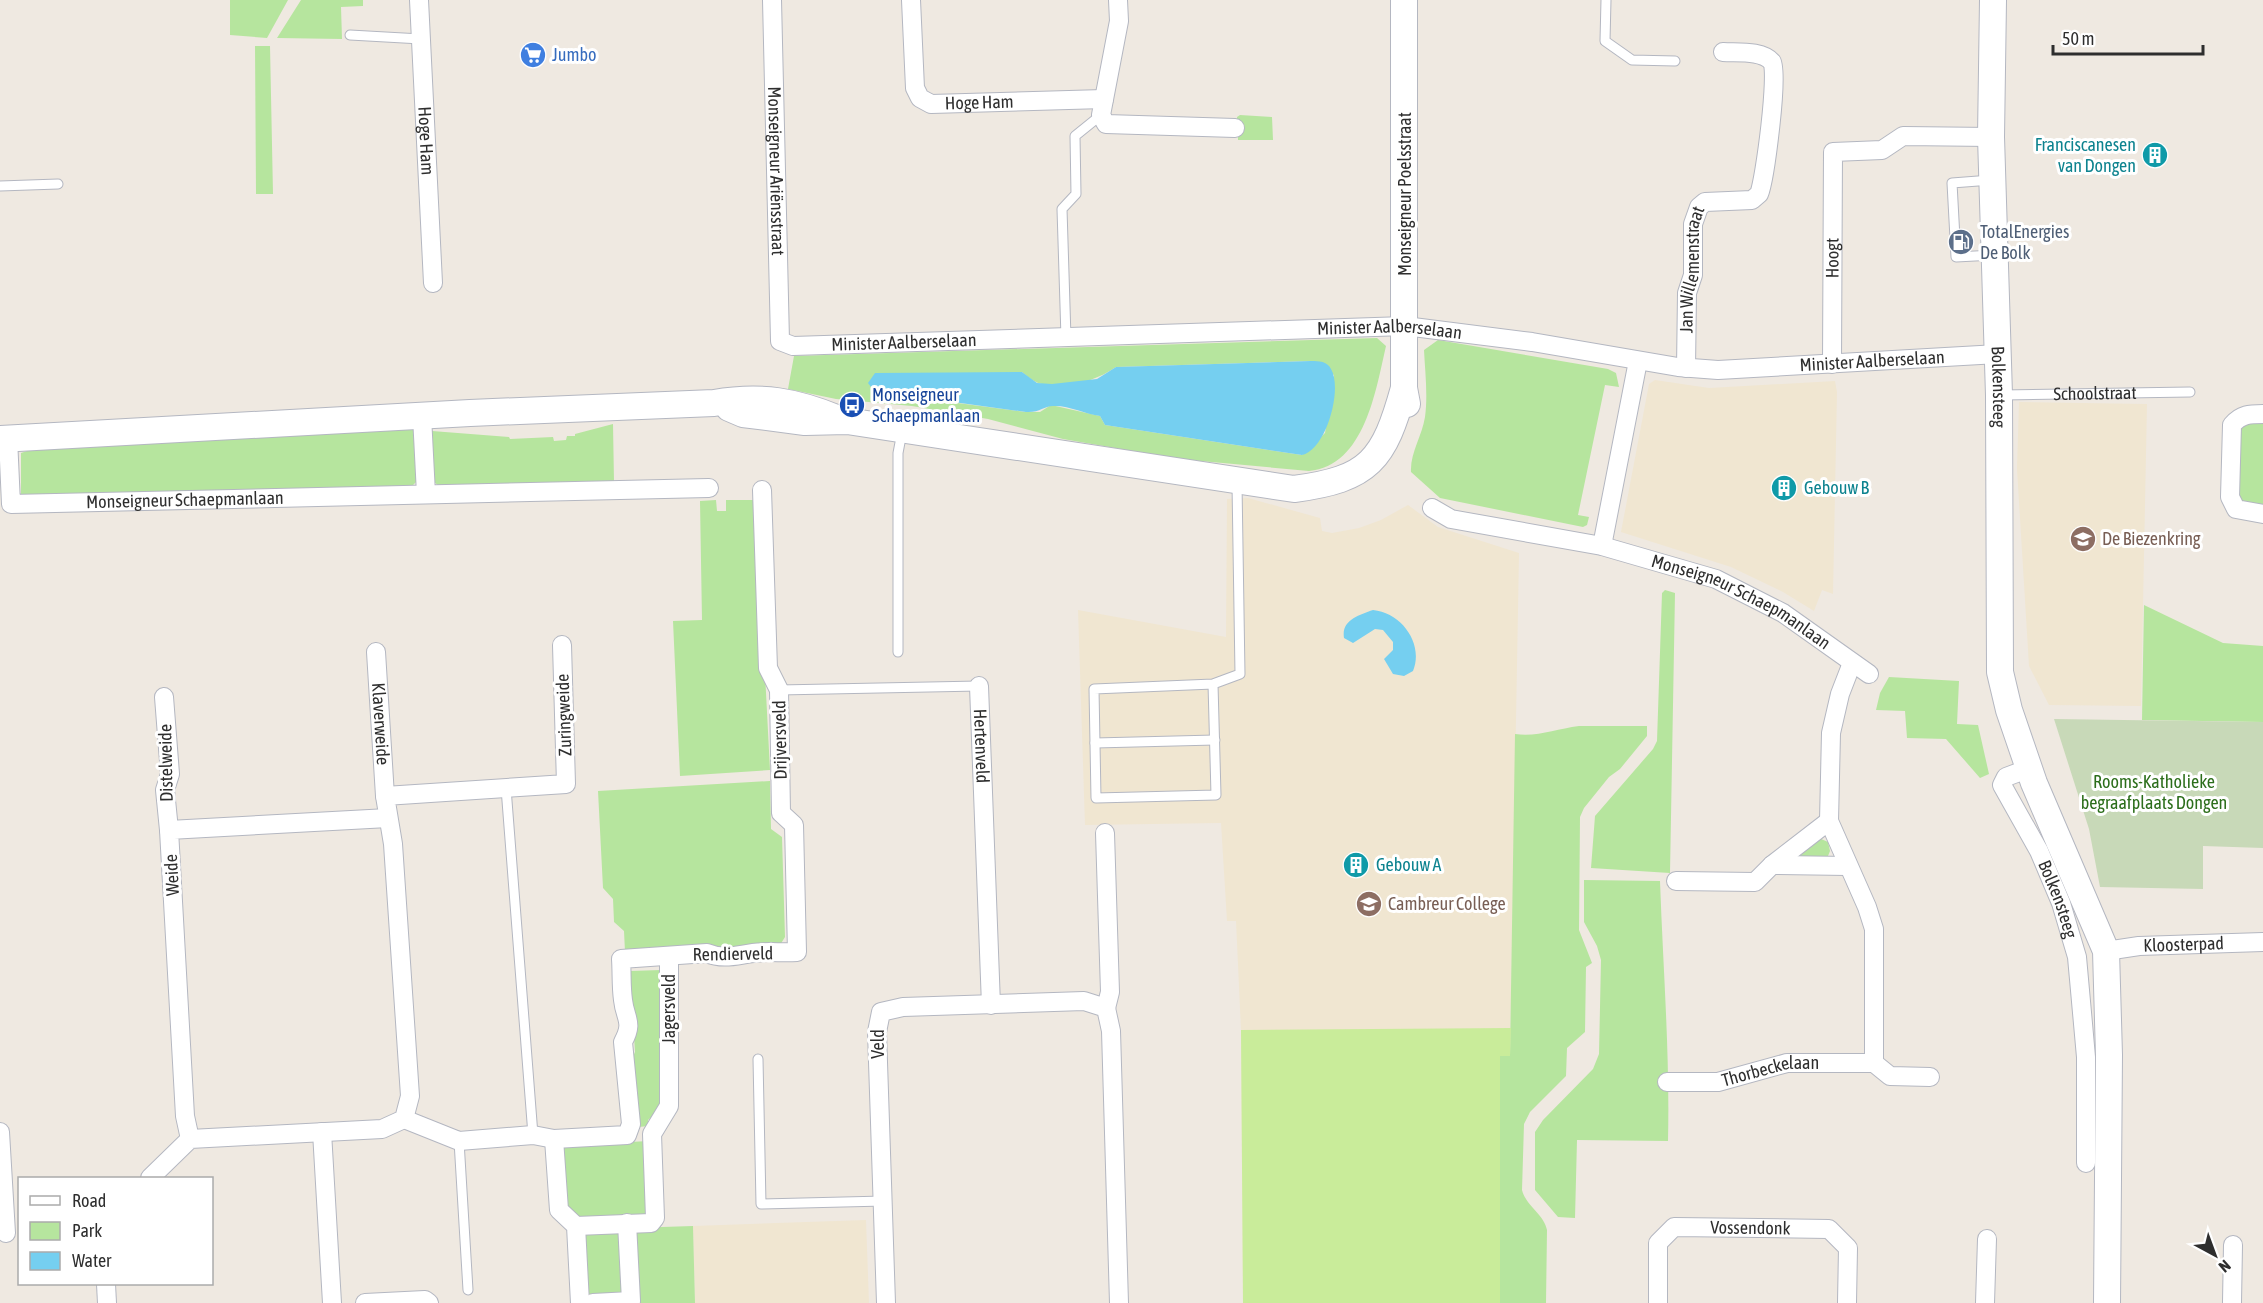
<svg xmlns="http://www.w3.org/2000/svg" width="2263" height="1303" viewBox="0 0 2263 1303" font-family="'Asap Condensed',sans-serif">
  <rect width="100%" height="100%" fill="#efe9e1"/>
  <path fill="#f0e6d1" d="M 1655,380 L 1709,388 L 1835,381 L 1837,392 L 1833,594 L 1822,590 L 1814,611 L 1783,592 L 1731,567 L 1621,532 L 1649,384 Z
    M 2019,402 L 2147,404 L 2141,706 L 2049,705 L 2029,666 L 2017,469 Z
    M 1248,498 L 1320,518 L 1322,531 L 1332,533 L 1359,528 L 1381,520 L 1408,505 L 1438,527 L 1519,553 L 1510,1056 L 1500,1303 L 1243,1303 L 1241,1030 L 1236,921 L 1227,921 L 1221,823 L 1085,825 L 1078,610 L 1226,637 L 1227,499 Z
    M 866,1220 L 869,1303 L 695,1303 L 693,1226 Z"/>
  <path fill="#b6e59e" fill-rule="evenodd" d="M 230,0 L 288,0 L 267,38 L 230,35 Z
    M 301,0 L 363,0 L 363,6 L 341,7 L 342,39 L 277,38 Z
    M 255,46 L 270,46 L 273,194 L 256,194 Z
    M 1240,115 L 1272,117 L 1273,140 L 1238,140 L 1237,117 Z
    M 1377,338 L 1386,346 C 1376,389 1365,466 1309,471 L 1179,459 L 1063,439 L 988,419 L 912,406 L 836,399 L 788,389 L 794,356 ZM 1311,361 L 1334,375 L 1325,433 L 1302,455 L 1105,425 L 1100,416 L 1051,405 L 1040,412 L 1026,412 L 897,395 L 1022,372 C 1027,376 1033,381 1038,383 C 1063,391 1096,381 1116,367 Z
    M 1438,340 L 1608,369 L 1616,373 L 1619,387 L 1605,385 L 1578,515 L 1589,517 L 1587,525 L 1583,527 L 1440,498 L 1411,472 C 1410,453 1422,436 1425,417 C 1428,395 1425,371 1424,350 Z
    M 2263,420 L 2263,509 L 2238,500 L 2240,426 Z
    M 613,424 L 614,482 L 439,486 L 434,482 L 432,431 L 509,437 L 510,439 L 553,437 L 554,441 L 566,440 L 567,436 L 575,436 L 575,434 Z
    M 416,429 L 417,481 L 412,486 L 21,496 L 21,453 L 30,450 Z
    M 716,500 L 717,511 L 726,511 L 726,500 L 756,500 L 770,770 L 680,776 L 673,621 L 702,620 L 700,501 Z
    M 1665,590 L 1675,593 L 1670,873 L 1591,868 L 1595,816 L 1653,749 L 1657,741 L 1662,593 Z
    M 2144,605 L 2223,643 L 2263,646 L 2263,722 L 2142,720 Z
    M 1889,677 L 1959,681 L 1957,724 L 1978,725 L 1989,774 L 1980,778 L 1946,739 L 1907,738 L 1905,711 L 1876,710 L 1880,693 Z
    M 1579,726 L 1647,726 L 1647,736 L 1620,769 L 1609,777 L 1584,808 L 1580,817 L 1579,930 L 1592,963 L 1586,967 L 1585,1032 L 1567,1048 L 1566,1076 L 1530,1112 L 1524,1124 L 1522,1190 C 1526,1206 1544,1214 1547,1230 L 1546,1303 L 1500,1303 L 1500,1056 L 1510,1055 L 1515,734 C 1538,737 1556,729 1579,726 Z
    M 770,781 L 771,829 L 782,837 L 785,937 L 780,945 L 625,952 L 624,931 L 614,922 L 613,899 L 603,888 L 598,791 Z
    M 1819,838 L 1828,842 L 1830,851 L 1828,856 L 1800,856 Z
    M 1584,880 L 1660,881 C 1663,968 1670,1054 1668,1141 L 1577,1140 L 1575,1218 L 1558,1217 L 1535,1190 L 1535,1132 L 1543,1120 L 1593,1069 L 1599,1054 L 1601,960 L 1597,946 L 1584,922 Z
    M 661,970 L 664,1106 L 648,1120 L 648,1126 L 639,1127 C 638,1114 639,1101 637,1088 C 635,1074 628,1066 635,1052 L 630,971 Z
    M 648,1141 L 650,1218 L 581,1220 L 565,1207 L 561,1146 Z
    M 693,1226 L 695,1303 L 636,1303 L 631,1228 Z
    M 622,1228 L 626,1296 L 586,1299 L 582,1230 Z"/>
  <path fill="#c8d9b8" d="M 2054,719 L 2263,722 L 2263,848 L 2203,846 L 2203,889 L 2100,887 L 2089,829 Z"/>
  <path fill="#c9ec9a" d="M 1511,1028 L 1510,1056 L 1500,1056 L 1500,1303 L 1243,1303 L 1241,1030 Z"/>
  <path fill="#75cff0" d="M 1311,361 C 1319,361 1327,361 1331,369 C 1343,389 1326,450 1302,455 L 1105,425 L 1100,416 C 1085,414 1068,405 1053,406 C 1044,406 1039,413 1026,412 L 874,391 L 868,383 L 875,373 L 1022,372 L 1037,383 L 1052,384 L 1097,379 L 1116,367 Z
    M 1373,610 C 1402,613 1424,644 1413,671 L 1404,676 L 1393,674 L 1384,659 L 1393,650 L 1393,642 L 1383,630 L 1375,629 L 1353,643 L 1344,638 C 1341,620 1359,615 1373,610 Z"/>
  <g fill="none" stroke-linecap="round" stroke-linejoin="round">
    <g stroke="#b4b7c1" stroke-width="11">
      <g id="lane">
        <path d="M 1606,0 L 1605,41 L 1632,60 L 1675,61"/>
        <path d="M 350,35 L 421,39"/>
        <path d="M 1991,180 L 1952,183 L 1956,257 L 1994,255"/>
        <path d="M 0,186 L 58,184"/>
        <path d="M 1066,338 L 1062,209 L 1076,194 L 1075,136 L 1101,115"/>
        <path id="s1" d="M 2002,395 L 2190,392"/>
        <path d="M 898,652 L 898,453 L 902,432"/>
        <path d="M 1213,684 L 1094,689 L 1096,798 L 1216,795 L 1213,684 L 1240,674 L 1237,484"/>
        <path d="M 779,690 L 979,686"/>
        <path d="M 1095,743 L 1215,740"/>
        <path d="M 506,788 L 533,1135"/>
        <path d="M 758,1059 L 761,1204 L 884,1201"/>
        <path d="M 459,1141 L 468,1290"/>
      </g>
    </g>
    <g stroke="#b4b7c1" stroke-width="20">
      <g id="street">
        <path id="s2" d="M 419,0 L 433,283"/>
        <path id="s3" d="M 772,0 L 780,341 L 793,346 L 1405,326 L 1532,342 L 1678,367 L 1718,370 L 1998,354"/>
        <path id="s4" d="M 911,0 L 915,88 L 920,98 L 931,104 L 1104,99"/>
        <path d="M 1118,0 L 1119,21 L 1101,115 L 1106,124 L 1235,128"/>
        <path id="s5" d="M 1832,364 L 1833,152 L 1882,150 L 1903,136 L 1991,137"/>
        <path id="s6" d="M 1686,368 L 1687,293 L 1693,275 L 1693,224 L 1699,207 L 1705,202 L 1752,200 L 1759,194 C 1765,180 1779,70 1772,62 C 1762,50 1737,53 1723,52"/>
        <path d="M 2263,414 C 2250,414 2241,414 2232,425 L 2230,497 L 2236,509 L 2263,514"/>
        <path d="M 422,416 L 426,494"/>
        <path id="s7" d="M 8,438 L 11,504 L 709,488"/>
        <path id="s8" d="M 1432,508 L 1451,519 L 1602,546 L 1716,579 L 1783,613 L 1869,674"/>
        <path d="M 1602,546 L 1638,361"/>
        <path id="s9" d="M 376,652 L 385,796"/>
        <path id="s10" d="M 979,686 L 991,1005"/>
        <path d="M 164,697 L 170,774 L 165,790 L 169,830"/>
        <path id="s11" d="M 2030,768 L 2006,777 L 2002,785 L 2039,851 L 2061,903 L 2077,957 L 2086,1057 L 2086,1163"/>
        <path d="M 1105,833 L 1110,992 L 1106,1008"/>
        <path d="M 1772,865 L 1848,866"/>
        <path d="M 1676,881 L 1755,882 L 1772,865 L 1829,821"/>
        <path id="s12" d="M 2106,951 L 2139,946 L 2263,942"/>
        <path d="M 1874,1063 L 1890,1076 L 1930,1077"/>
        <path id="s13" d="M 1667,1082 L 1718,1082 L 1787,1063 L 1874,1063 L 1874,929 L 1867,907 L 1829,821 L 1831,733 L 1840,694 L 1852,663"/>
        <path d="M 404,1119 L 459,1141 L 533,1135 L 554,1139 L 627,1135 L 631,1124 L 623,1042 C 634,1022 625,1019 623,1000 C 621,986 622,973 621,959 L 707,953 C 723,960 737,955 753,953 C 767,951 782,953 797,952 L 794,825 L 781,813 L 779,690 L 768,668 L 762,490"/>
        <path d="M 0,1132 L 6,1233"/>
        <path d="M 322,1132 L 332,1303"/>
        <path d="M 190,1139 L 185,1116 L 169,830 L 388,818"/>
        <path d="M 554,1139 L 559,1210 L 576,1226 L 580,1303"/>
        <path d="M 150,1178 L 190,1139 L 382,1129 L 404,1119 L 410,1096 L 393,844 L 385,796 L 566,784 L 562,645"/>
        <path d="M 576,1226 L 651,1223 L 655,1218 L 652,1134 L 669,1106 L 669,956"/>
        <path d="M 106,1284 L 107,1303"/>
        <path d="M 365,1303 L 425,1300 L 429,1303"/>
        <path d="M 593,1303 L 631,1301 L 627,1223"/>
        <path d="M 886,1303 L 877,1032 L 881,1012 L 903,1007 L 1084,1001 L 1106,1008 L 1111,1031 L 1119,1303"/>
        <path id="s14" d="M 1658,1303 L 1658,1243 L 1674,1227 L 1829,1229 L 1848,1248 L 1847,1303"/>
        <path d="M 1985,1303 L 1987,1239"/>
        <path d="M 2232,1303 L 2233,1245"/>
      </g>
    </g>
    <g stroke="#b4b7c1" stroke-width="28">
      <g id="secondary">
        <path d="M 1404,0 L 1404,388 L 1407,404"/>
        <path id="s15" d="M 1993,0 L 1991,137 L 1999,395 L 2000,672 L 2009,710 L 2034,783 L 2106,951 L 2109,1055 L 2107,1303"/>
        <path d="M 729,408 L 743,414 L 805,422 L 847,421 L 1294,489 C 1370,479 1384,460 1404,388"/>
        <path d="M 0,439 L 470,413 L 714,403 C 762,395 795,401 839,419"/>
      </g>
    </g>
    <use href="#lane" stroke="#fff" stroke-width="9"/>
    <use href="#street" stroke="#fff" stroke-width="18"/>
    <use href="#secondary" stroke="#fff" stroke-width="26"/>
  </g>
  <defs>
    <g id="supermarket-disc" transform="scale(1.35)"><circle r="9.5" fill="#3f7fe0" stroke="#fff"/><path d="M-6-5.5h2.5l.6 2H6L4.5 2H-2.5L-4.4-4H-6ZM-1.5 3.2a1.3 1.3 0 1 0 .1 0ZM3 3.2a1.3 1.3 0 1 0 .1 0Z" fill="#fff"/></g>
    <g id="building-disc" transform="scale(1.35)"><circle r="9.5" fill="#0f9aa8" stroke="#fff"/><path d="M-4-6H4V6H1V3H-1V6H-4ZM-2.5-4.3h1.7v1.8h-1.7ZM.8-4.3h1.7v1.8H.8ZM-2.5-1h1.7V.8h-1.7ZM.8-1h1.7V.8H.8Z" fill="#fff"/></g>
    <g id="fuel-disc" transform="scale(1.35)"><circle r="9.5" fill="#5c6f8a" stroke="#fff"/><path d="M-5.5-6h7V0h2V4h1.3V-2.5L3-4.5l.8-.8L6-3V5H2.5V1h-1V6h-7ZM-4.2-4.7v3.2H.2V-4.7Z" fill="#fff"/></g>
    <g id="bus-disc" transform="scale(1.35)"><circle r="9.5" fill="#1a4fb4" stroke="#fff"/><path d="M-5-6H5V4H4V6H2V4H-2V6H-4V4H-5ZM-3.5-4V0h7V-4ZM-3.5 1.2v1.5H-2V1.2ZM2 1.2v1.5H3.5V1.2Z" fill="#fff"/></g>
    <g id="school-disc" transform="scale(1.35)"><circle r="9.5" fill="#8d6e63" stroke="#fff"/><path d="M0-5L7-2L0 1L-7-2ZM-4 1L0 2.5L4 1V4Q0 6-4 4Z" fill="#fff"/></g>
  </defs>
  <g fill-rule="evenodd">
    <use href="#supermarket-disc" x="533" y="55"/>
    <use href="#building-disc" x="2155" y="155"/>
    <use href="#fuel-disc" x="1961" y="242"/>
    <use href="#bus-disc" x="852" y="405"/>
    <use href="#building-disc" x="1784" y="488"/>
    <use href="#school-disc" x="2083" y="539"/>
    <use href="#building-disc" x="1356" y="865"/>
    <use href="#school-disc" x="1369" y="904"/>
  </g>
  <g text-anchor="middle" stroke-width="6" stroke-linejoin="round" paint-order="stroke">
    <g font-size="18" fill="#366cbe" stroke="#fff" text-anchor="start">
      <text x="552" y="61">Jumbo</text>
    </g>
    <g font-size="18" fill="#2e2e2e" stroke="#fff">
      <text dy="6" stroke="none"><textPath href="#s4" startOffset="160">Hoge Ham</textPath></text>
      <text dy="6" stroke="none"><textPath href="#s2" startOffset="141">Hoge Ham</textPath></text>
      <text dy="6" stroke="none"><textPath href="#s3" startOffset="171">Monseigneur Ariënsstraat</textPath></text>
      <text transform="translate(1405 194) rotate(-90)" y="6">Monseigneur Poelsstraat</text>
      <text dy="6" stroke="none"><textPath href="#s5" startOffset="106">Hoogt</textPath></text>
      <text dy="6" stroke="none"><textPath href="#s6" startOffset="99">Jan Willemenstraat</textPath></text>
      <text dy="6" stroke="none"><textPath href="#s3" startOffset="952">Minister Aalberselaan</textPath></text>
      <text dy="6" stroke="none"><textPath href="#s3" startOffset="466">Minister Aalberselaan</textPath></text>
      <text dy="6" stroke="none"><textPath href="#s3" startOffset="1438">Minister Aalberselaan</textPath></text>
      <text dy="6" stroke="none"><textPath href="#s15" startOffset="387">Bolkensteeg</textPath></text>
      <text dy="6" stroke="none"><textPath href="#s1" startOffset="93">Schoolstraat</textPath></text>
      <text dy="6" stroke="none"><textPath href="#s7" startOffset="240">Monseigneur Schaepmanlaan</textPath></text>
      <text dy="6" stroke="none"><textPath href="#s8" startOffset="326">Monseigneur Schaepmanlaan</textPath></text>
      <text transform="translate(564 715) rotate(-92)" y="6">Zuringweide</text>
      <text dy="6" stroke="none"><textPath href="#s9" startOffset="72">Klaverweide</textPath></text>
      <text transform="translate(780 740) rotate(-91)" y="6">Drijversveld</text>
      <text dy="6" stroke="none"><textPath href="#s10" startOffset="60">Hertenveld</textPath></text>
      <text transform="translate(166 763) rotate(-91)" y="6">Distelweide</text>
      <text transform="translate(172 875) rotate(-93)" y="6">Weide</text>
      <text dy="6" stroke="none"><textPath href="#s11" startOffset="162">Bolkensteeg</textPath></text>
      <text dy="6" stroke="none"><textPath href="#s12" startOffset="78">Kloosterpad</textPath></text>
      <text transform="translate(733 954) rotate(-1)" y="6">Rendierveld</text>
      <text transform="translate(669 1009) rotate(-90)" y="6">Jagersveld</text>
      <text transform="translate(878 1044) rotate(-90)" y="6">Veld</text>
      <text dy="6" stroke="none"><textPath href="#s13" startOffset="105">Thorbeckelaan</textPath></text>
      <text dy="6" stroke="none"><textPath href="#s14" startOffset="159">Vossendonk</textPath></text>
    </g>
    <g font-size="18" fill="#0d838f" stroke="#fff" text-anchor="start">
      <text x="2136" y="151" text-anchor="end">Franciscanesen<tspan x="2136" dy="21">van Dongen</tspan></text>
      <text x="1804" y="494">Gebouw B</text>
      <text x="1376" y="871">Gebouw A</text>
    </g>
    <g font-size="18" fill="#4e5e75" stroke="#fff" text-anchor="start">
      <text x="1980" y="238">TotalEnergies<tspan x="1980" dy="21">De Bolk</tspan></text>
    </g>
    <g font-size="18" fill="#164399" stroke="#fff" text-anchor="start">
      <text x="872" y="401">Monseigneur<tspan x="872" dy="21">Schaepmanlaan</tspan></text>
    </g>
    <g font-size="18" fill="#785e54" stroke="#fff" text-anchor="start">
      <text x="2102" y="545">De Biezenkring</text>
      <text x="1388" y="910">Cambreur College</text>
    </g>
    <g font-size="18" fill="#2c6e1b" stroke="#fff">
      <text x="2154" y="788">Rooms-Katholieke<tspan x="2154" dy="21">begraafplaats Dongen</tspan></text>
    </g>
  </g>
  <rect x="18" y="1177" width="195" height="108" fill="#ffffff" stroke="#ababab" stroke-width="1.5"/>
  <rect x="30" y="1196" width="30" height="9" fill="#ffffff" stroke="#ababab" stroke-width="1.5"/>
  <text x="72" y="1207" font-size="18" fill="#2e2e2e">Road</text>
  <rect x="30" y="1222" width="30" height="18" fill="#b6e59e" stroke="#ababab" stroke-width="1.5"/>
  <text x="72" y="1237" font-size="18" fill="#2e2e2e">Park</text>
  <rect x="30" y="1252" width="30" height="18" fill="#75cff0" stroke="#ababab" stroke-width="1.5"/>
  <text x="72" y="1267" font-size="18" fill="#2e2e2e">Water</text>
  <g transform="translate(2215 1255) rotate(139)" stroke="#ffffff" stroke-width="4.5" paint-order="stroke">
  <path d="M0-4.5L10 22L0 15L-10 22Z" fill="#2e2e2e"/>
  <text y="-9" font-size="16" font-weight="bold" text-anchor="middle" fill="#2e2e2e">N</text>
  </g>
  <path d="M2053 45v9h150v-9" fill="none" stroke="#2e2e2e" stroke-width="3"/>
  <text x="2062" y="45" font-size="18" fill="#2e2e2e" stroke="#ffffff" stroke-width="4.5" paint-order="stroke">50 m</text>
</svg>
